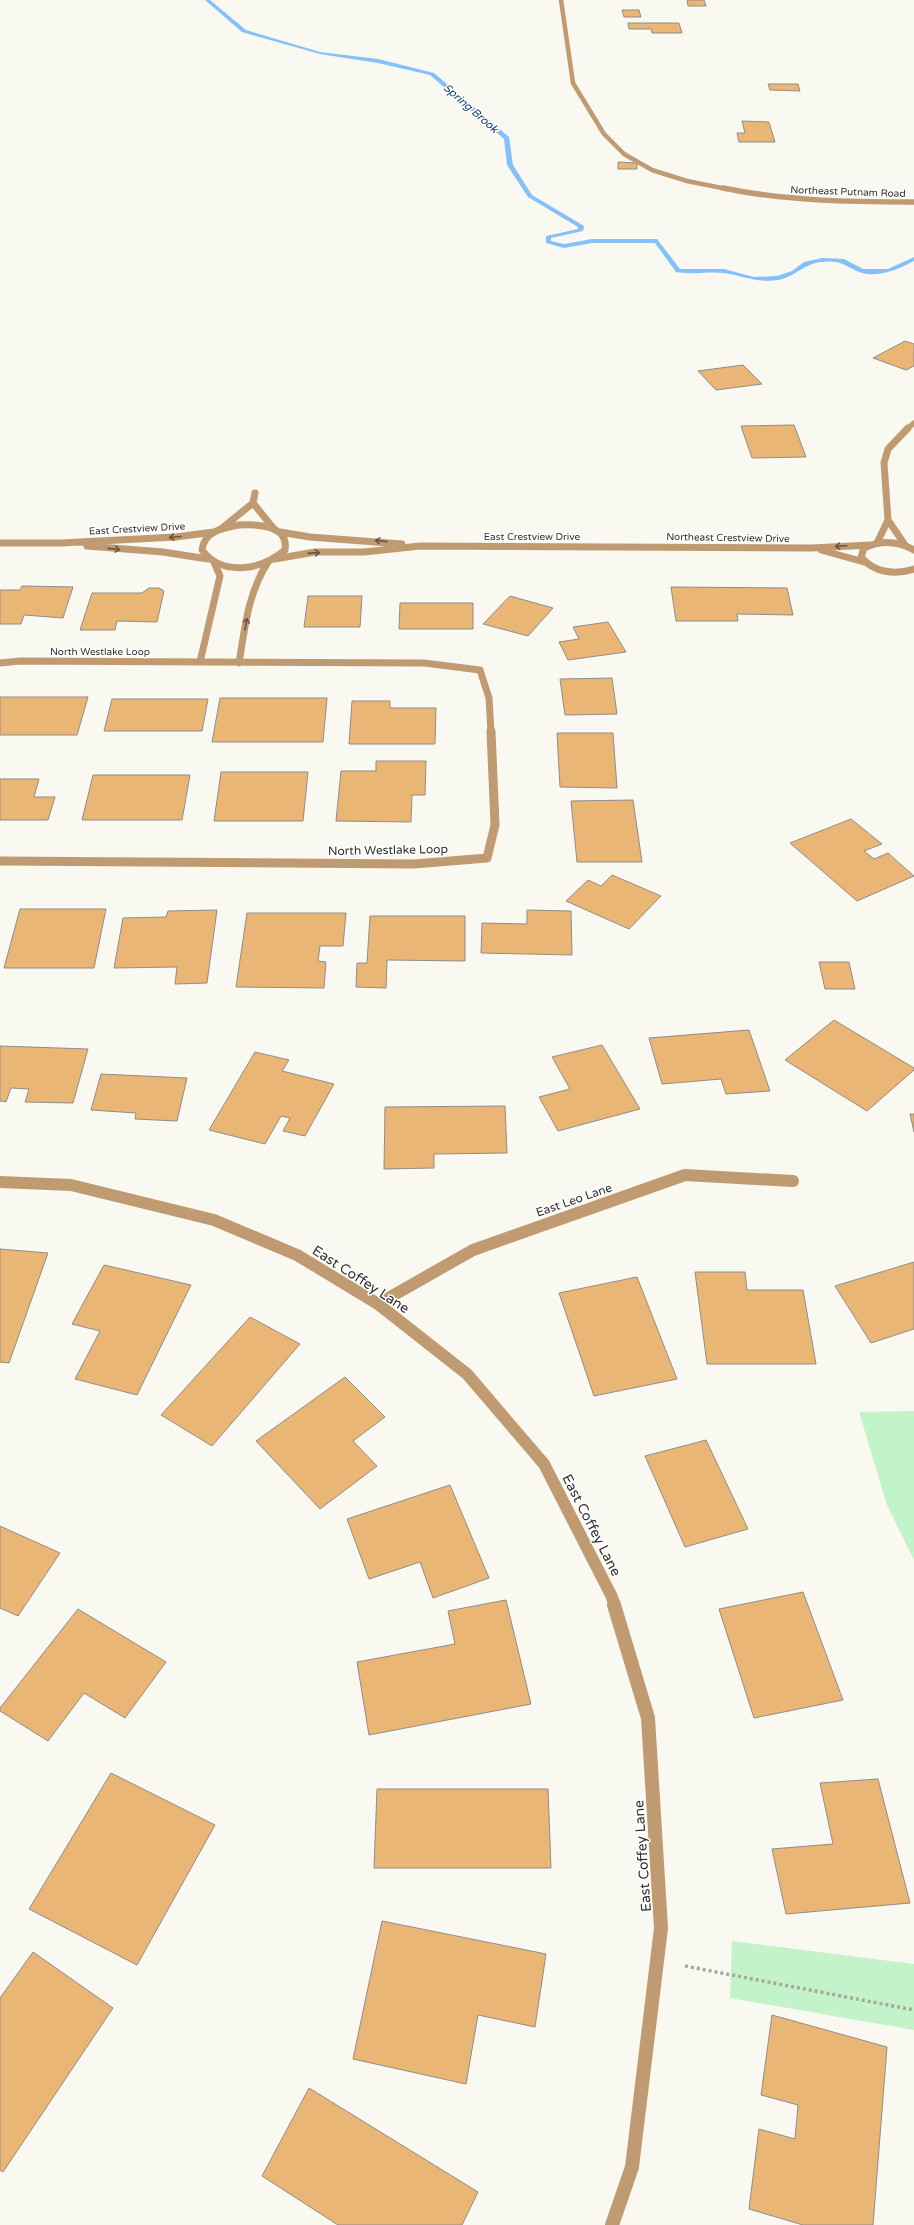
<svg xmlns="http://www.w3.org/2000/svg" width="914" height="2225" viewBox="0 0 914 2225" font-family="'Varela Round',sans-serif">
  <rect width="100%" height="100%" fill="#f9f8f1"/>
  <path fill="#c3f3c9" d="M 914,1411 L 914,1560 L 887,1505 L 859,1412 Z
    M 732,1941 L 914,1964 L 914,2030 L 730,1998 Z"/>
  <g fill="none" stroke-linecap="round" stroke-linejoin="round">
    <path fill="#85c1f9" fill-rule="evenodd" d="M 205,0 L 210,0 L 246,30 L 320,52 L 378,59 L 434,73 L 509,137 L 513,165 L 532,195 L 584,226 L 583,231 L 551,238 L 551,241 L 564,244 L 592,239 L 657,239 L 680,269 L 724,269 L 754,277 L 777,276 L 792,271 L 804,262 L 822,258 L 844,259 L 863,269 L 888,269 L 914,257 L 914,261 C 899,269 876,279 859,272 C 843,265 841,260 822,262 C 805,263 795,277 778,280 C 757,283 744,276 724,273 C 708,271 691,275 676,272 L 655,243 L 592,243 L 564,248 L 546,243 L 546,236 L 578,229 L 578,227 L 528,197 L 507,165 L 504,139 L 430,75 L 378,63 L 320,54 L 242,32 Z"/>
  </g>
  <path fill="#eab675" stroke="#918d89" d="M 687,0 L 704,0 L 706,6 L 688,6 Z
    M 622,10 L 639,10 L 641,17 L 624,17 Z
    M 628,23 L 679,23 L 682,33 L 652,33 L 651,29 L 629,29 Z
    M 768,84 L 798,84 L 800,91 L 770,90 Z
    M 742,121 L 769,122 L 775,142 L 739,142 L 737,133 L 745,133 Z
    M 618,162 L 637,163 L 637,169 L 618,169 Z
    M 905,341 L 914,344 L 914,366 L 906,370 L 873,358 Z
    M 743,365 L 762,384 L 716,390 L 698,371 Z
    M 794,425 L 806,457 L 752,458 L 741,426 Z
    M 22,586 L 73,587 L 63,618 L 24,615 L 21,624 L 0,624 L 0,590 L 20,590 Z
    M 671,587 L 787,588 L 793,615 L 737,614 L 738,621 L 676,621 Z
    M 149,588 L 159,588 L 164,591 L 157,622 L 117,621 L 115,630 L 80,630 L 92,593 L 142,593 Z
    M 308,596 L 362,596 L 360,627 L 304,627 Z
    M 510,596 L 553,608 L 528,636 L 483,624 Z
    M 400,603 L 473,603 L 473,629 L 399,629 Z
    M 608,622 L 626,652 L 568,660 L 559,642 L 579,639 L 573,627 Z
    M 612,678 L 617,714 L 565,715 L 560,679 Z
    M 0,697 L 88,697 L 77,735 L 0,735 Z
    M 220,698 L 327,698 L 323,742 L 212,742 Z
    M 112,699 L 208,699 L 202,731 L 104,731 Z
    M 352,701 L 390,701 L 390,708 L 436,708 L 435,744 L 349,744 Z
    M 557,733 L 613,733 L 617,788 L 560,787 Z
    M 376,761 L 426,761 L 425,795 L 412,795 L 411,822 L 336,821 L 341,771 L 376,771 Z
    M 221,772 L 308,772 L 303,821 L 214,821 Z
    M 93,775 L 190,775 L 182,820 L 82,820 Z
    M 0,779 L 39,779 L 34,797 L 55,797 L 48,820 L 0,820 Z
    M 633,800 L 642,862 L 577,862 L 571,801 Z
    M 851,819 L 882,844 L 864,851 L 874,859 L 888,853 L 914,876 L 857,901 L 790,843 Z
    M 612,875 L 661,896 L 629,929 L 566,901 L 588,880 L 601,886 Z
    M 20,909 L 106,909 L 94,968 L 4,968 Z
    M 217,910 L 207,983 L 175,984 L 177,967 L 114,968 L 123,918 L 166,917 L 168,911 Z
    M 527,910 L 571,911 L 572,955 L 481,953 L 482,923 L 527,924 Z
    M 247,913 L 346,913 L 343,946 L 320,946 L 318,961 L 326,962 L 324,988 L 236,987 Z
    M 370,916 L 465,916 L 465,961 L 387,960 L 386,988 L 356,987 L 357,963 L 367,963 Z
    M 819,962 L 849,962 L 855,989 L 825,989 Z
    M 834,1020 L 914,1068 L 914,1070 L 867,1111 L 785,1060 Z
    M 749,1030 L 770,1091 L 726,1094 L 721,1079 L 662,1084 L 649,1038 Z
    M 602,1045 L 640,1109 L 558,1131 L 539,1097 L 570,1089 L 552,1057 Z
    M 0,1046 L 88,1049 L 73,1103 L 25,1102 L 29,1089 L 11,1088 L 6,1102 L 0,1101 Z
    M 255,1052 L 289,1060 L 282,1071 L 334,1084 L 305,1136 L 283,1131 L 290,1118 L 281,1116 L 265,1144 L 209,1130 Z
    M 101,1074 L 187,1078 L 177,1121 L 135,1119 L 136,1113 L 91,1110 Z
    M 505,1106 L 507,1153 L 434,1154 L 434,1168 L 384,1169 L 385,1107 Z
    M 910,1114 L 914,1114 L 914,1132 Z
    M 0,1249 L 48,1253 L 9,1363 L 0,1362 Z
    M 914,1262 L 914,1329 L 871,1343 L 835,1286 Z
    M 104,1265 L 191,1285 L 137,1395 L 75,1379 L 100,1331 L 72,1324 Z
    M 695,1272 L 745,1272 L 747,1290 L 803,1290 L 816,1364 L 707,1364 Z
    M 637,1277 L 677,1379 L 594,1396 L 559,1293 Z
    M 250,1317 L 300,1344 L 212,1446 L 161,1415 Z
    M 345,1377 L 385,1417 L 353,1441 L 377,1466 L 320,1509 L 256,1441 Z
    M 706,1440 L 748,1529 L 685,1547 L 645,1456 Z
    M 450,1485 L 489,1578 L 433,1598 L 420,1562 L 369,1579 L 347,1519 Z
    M 0,1526 L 60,1553 L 18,1616 L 0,1608 Z
    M 803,1592 L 843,1700 L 754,1718 L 719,1609 Z
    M 506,1600 L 531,1704 L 369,1735 L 357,1662 L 455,1644 L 448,1611 Z
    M 78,1609 L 166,1662 L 125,1718 L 84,1693 L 48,1741 L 0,1711 L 0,1708 Z
    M 111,1773 L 215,1825 L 137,1965 L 29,1909 Z
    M 878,1779 L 910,1903 L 786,1914 L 772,1849 L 833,1844 L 820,1783 Z
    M 377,1789 L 548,1789 L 551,1868 L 374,1868 Z
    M 382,1921 L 546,1954 L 535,2027 L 478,2015 L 466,2084 L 353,2059 Z
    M 33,1952 L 113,2008 L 3,2172 L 0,2170 L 0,1998 Z
    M 772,2015 L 887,2047 L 873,2225 L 803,2225 L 749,2209 L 759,2129 L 795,2139 L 798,2105 L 761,2095 Z
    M 309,2088 L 478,2192 L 462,2225 L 338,2225 L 262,2176 Z"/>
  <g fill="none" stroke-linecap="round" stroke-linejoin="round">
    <path stroke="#a8a7a2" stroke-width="3.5" stroke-dasharray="3 3" stroke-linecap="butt" d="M 685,1966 L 914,2010"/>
    <path stroke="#c09a70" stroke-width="4.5" d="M 561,0 L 573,83 L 604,134 L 624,154 L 652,170 L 687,181 L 727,189"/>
    <path stroke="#c09a70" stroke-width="5.5" d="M 723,188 C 786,201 849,202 914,202
      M 907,429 L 914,423"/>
    <path stroke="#c09a70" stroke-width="7" d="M 253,503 L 274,529
      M 221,529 L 253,503 L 255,493
      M 877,543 L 888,520
      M 905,545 L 888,520 L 884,463 L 888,449 L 908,428
      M 200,662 L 220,576 L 214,562
      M 0,663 L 20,661 L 424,663 L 480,670 L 489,698 L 491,732
      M 239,663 C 245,627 248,593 268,562"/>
    <path stroke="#c09a70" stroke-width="9" d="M 0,861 L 414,864 L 487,858 L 495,825 L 491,731"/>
    <path stroke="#c09a70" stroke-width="12" d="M 0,1182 L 71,1185 L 214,1220 L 297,1255 L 378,1304 L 467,1374 L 544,1464 L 612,1597 L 615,1606
      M 378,1304 L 473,1250 L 685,1175 L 793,1181"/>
    <path stroke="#c09a70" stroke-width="14" d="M 612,2225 L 632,2167 L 661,1928 L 648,1718 L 614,1605"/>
    <path stroke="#c09a70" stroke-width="7" d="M 239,525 C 257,524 289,525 285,550 C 262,570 222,577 202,550 C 204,531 223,528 239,525 Z
      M 280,532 L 310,537 L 402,544
      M 0,543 L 61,543 L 176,537 L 214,532
      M 87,546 L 163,552 L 208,559
      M 821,550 L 864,562
      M 914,550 C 898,541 881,540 864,548 L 861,557 C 874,573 895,575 914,569
      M 275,559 L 315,552 L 364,552 L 420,546 L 811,548 L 870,545"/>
  </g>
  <defs><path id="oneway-shaft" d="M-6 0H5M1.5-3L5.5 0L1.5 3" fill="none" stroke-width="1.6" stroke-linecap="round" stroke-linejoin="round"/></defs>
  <g stroke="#645646">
    <use href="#oneway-shaft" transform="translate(175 537) rotate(175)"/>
    <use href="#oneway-shaft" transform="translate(381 541) rotate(-173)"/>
    <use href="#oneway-shaft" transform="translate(841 546) rotate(177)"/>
    <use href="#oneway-shaft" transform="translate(114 549) rotate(6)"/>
    <use href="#oneway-shaft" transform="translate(314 553) rotate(-4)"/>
    <use href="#oneway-shaft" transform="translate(246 624) rotate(-80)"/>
  </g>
  <g text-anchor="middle" stroke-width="3" stroke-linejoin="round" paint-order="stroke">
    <g font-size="10" fill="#32312f" stroke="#fff">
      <text transform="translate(848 191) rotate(2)" y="4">Northeast Putnam Road</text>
      <text transform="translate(137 528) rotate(-3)" y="4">East Crestview Drive</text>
      <text x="532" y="540">East Crestview Drive</text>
      <text transform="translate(728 537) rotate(1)" y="4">Northeast Crestview Drive</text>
      <text x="100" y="655">North Westlake Loop</text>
    </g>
    <g font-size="11" font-style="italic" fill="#0a385c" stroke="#fff">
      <text transform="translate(471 108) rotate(41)" y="4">Spring Brook</text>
    </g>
    <g font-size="12" fill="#32312f" stroke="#fff">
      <text transform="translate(388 850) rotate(-1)" y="4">North Westlake Loop</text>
      <text transform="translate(574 1200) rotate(-19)" y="4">East Leo Lane</text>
    </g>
    <g font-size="14" fill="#32312f" stroke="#fff">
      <text transform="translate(361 1279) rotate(33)" y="5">East Coffey Lane</text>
      <text transform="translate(592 1525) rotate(63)" y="5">East Coffey Lane</text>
      <text transform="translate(642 1856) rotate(-94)" y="5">East Coffey Lane</text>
    </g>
  </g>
</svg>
